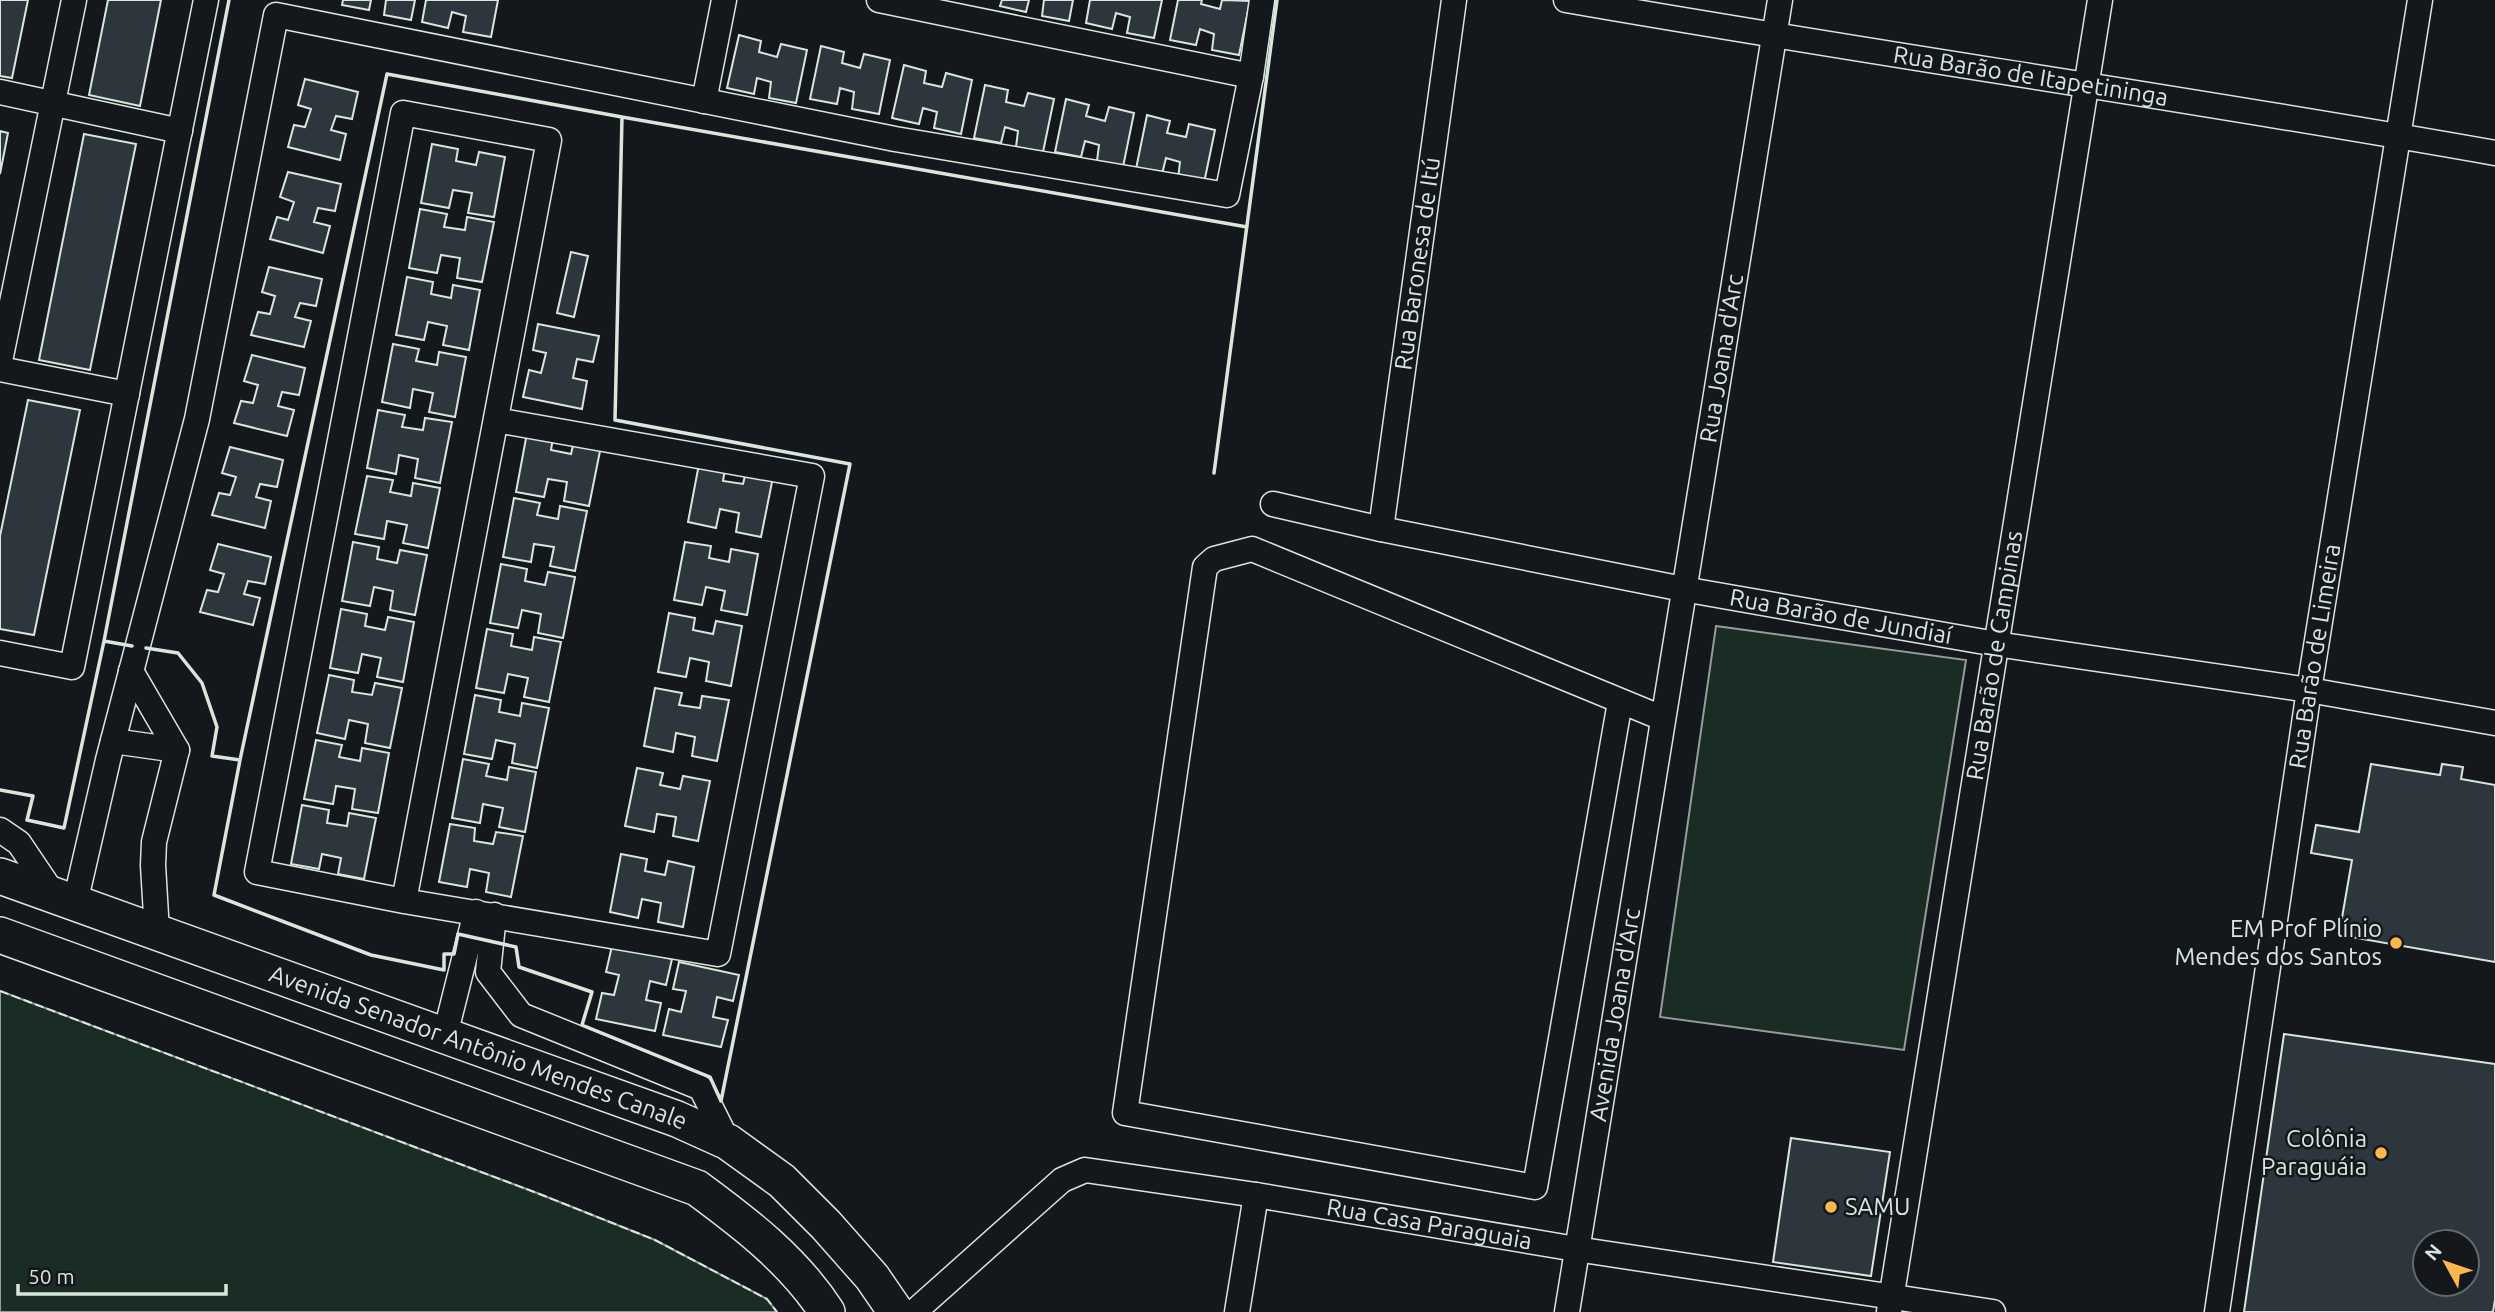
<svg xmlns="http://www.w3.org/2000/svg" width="2495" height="1312" viewBox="0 0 2495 1312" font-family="Ubuntu,sans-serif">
  <rect width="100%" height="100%" fill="#14181c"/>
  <path fill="#1a2d24" stroke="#939e99" stroke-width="2" d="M 1716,626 L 1966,660 L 1904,1050 L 1660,1017 Z
    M 0,991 L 537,1193 L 655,1240 L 767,1299 L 777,1312 L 0,1312 Z"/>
  <path fill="#2c363c" stroke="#d8e6dc" stroke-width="2" fill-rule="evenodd" d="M 0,0 L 28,0 L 12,78 L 0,76 Z
    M 108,0 L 161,0 L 140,106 L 89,95 Z
    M 343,0 L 371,0 L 369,10 L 342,5 Z
    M 386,0 L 415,0 L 411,20 L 384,15 Z
    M 426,0 L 498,0 L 491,37 L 463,32 L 466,16 L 452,12 L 448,28 L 422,22 Z
    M 1002,0 L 1029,0 L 1026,12 L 1000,6 Z
    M 1044,0 L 1073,0 L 1069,21 L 1042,16 Z
    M 1090,0 L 1162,0 L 1154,38 L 1127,33 L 1130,17 L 1116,13 L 1112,29 L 1086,23 Z
    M 1178,0 L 1202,0 L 1201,4 L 1220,9 L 1222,0 L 1250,1 L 1239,55 L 1212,50 L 1214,34 L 1200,29 L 1196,45 L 1170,40 Z
    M 739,35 L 761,41 L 759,52 L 777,57 L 781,44 L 807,50 L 796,103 L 769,98 L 771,82 L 757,78 L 754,94 L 727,88 Z
    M 821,46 L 844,52 L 842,63 L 860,68 L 864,54 L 890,60 L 879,114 L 852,109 L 854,92 L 840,88 L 837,104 L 810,99 Z
    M 904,65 L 926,71 L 924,83 L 942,87 L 946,73 L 972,80 L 961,134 L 934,128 L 937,112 L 923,108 L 919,124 L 892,118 Z
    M 305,79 L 358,92 L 352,119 L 336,116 L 331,130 L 346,134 L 340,160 L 288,147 L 294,125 L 305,127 L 311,109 L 298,105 Z
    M 985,85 L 1008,90 L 1006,102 L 1024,106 L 1028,93 L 1054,99 L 1043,152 L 1016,147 L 1018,131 L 1005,127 L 1001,143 L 974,138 Z
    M 1066,99 L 1089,105 L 1086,116 L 1105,121 L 1109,107 L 1134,113 L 1123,167 L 1097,161 L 1099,145 L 1085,141 L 1081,157 L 1055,152 Z
    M 1147,115 L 1170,121 L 1167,133 L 1186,137 L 1189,124 L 1215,130 L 1204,183 L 1178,179 L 1180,162 L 1166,158 L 1162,174 L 1136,169 Z
    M 0,131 L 8,133 L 0,174 Z
    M 84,134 L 136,144 L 90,370 L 39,360 Z
    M 432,144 L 458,149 L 456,161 L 476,165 L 479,152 L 505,157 L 494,217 L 468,213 L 472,193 L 453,190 L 449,208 L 421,203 Z
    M 288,172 L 341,184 L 335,211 L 318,208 L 314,222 L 330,226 L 323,253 L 270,239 L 277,217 L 288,220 L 294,202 L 280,197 Z
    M 420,209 L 447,214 L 444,227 L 465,230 L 467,217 L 494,222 L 482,282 L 457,278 L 460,258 L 441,255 L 437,273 L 409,268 Z
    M 571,252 L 588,256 L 574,317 L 557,313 Z
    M 269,267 L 322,279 L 316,306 L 300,303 L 295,317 L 311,321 L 304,347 L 251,335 L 258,312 L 270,314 L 275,296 L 262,292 Z
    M 407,277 L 433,282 L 431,294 L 451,298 L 453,285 L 480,290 L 469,350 L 443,345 L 447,326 L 428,322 L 424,340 L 396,335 Z
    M 538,324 L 599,336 L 593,362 L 577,359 L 573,378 L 587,381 L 582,409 L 523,397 L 529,370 L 541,373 L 546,353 L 533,350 Z
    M 393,344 L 419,349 L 416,361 L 437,365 L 439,352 L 466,357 L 455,417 L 429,412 L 433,393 L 413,389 L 410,408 L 382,402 Z
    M 252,355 L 305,368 L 299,395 L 282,392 L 278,406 L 294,410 L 287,436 L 234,423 L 241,401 L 253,403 L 258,385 L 244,381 Z
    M 28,400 L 80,410 L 34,635 L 0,629 L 0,536 Z
    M 378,410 L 405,415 L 402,427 L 423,430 L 425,418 L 452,422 L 440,483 L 415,478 L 418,459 L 399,455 L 396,474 L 367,468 Z
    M 527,433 L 553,438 L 551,450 L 571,454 L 574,441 L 601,446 L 589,506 L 564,501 L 567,482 L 548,479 L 544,497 L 516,492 Z
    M 230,447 L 283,460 L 277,487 L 260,484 L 256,497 L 271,501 L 265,528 L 212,515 L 219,493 L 230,495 L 236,477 L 222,473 Z
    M 699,464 L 725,469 L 723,481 L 743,484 L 746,472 L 773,477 L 761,537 L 736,532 L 739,513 L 720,509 L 716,528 L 688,522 Z
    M 367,476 L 393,480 L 390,492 L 411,496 L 413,483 L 440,488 L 428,548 L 403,543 L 407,525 L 387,521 L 384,539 L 355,534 Z
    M 514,498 L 540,503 L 537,515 L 558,519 L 560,506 L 587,511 L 575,571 L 550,566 L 554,547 L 534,544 L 531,562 L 503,557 Z
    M 353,542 L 379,547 L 377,559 L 397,563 L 400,550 L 427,555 L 415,615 L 390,610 L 393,591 L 374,587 L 370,606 L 342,601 Z
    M 685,542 L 711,546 L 709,558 L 729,562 L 731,549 L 758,554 L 747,615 L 721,610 L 725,591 L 706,587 L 702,605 L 674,600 Z
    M 218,544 L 271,557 L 265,584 L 248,581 L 244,594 L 260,598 L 253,625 L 200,612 L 207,590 L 218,592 L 224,574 L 210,570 Z
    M 501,564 L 527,569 L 525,581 L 545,585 L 548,572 L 575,577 L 563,638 L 538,633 L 541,614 L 522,610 L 518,628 L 490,623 Z
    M 341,609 L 367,614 L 365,626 L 385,630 L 388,617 L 414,622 L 403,682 L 377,677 L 381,658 L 362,654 L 358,673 L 330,668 Z
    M 669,613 L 695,618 L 693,630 L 713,634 L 716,621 L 742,626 L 731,686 L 706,681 L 709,662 L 690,658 L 686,677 L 658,672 Z
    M 487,629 L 513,634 L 511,646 L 532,650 L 534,637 L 561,642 L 549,702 L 524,697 L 528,678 L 508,674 L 504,693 L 476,688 Z
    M 329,675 L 354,680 L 352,692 L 372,695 L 375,683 L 402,688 L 390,748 L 365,743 L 368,724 L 349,720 L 345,739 L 317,733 Z
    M 655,688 L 682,693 L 679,705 L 700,708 L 702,696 L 729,700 L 717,761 L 692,756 L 695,737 L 676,733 L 673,752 L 644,746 Z
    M 475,695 L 501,700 L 499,712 L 520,716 L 522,703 L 549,708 L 537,768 L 512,763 L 515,744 L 496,740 L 492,759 L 464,754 Z
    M 316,740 L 342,745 L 339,757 L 360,761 L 362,748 L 389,753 L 378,813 L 352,809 L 355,789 L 336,786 L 333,804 L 304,799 Z
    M 463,759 L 489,764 L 486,776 L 507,780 L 509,767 L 536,772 L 525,832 L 499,827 L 503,808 L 483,804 L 480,823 L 452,818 Z
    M 2371,764 L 2440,775 L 2442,764 L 2463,767 L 2461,779 L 2495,785 L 2495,962 L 2339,935 L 2352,860 L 2311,853 L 2316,825 L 2359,832 Z
    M 637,768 L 663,773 L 660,785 L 680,789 L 683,776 L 710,781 L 698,841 L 673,836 L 676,817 L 657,814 L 654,832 L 625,826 Z
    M 302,805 L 329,810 L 327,823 L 347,826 L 349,813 L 376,818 L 364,879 L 338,874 L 341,858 L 322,854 L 319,869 L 291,864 Z
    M 450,824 L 475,828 L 474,841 L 493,844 L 496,832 L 523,836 L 511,897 L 486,892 L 489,873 L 470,869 L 467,887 L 439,882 Z
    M 621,854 L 647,859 L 645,871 L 665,875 L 668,861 L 694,867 L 683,927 L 658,922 L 661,903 L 642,899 L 638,918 L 610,912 Z
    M 612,946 L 672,959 L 666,985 L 650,981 L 646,1000 L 661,1003 L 655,1031 L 596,1019 L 602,993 L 614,995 L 619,975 L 606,972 Z
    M 679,962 L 739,975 L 733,1001 L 717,997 L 713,1017 L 728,1020 L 721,1047 L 663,1035 L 669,1009 L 681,1012 L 686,991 L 673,989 Z
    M 2284,1034 L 2495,1064 L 2495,1300 L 2493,1312 L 2244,1312 ZM 2425,1242 L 2467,1242 L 2467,1284 L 2425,1284 Z
    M 1791,1138 L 1890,1152 L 1871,1276 L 1773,1262 Z"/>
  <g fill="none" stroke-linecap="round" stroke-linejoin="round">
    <g stroke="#d8e6dc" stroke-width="27">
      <g id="street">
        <path d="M 879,0 L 1251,76"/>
        <path id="s1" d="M 1566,0 C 1875,54 2186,98 2495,153"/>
        <path d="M 0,92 L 180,131"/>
        <path d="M 704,101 L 724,0"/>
        <path d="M 0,361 L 74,0"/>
        <path d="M 0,369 L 127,394"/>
        <path id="s2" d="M 1273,504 L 1381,529 L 1683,589 L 1996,644 L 2309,690 L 2495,723"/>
        <path id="s3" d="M 1381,529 L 1454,0"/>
        <path d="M 0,653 L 72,667 L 206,0"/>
        <path d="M 131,671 L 177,750 L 154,842 L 153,865 L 157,932"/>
        <path d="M 1620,702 L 1535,1187 L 1125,1113 L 1205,567 L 1214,559 L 1252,549 L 1662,718"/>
        <path d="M 113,741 L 177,750"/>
        <path d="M 0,830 L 19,843 L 54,895"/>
        <path d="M 404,901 L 549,140 L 403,113 L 257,872 L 404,901 L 718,954 L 812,476 L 496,420"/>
        <path d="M 75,903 L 108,760 L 197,419 L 276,15 L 895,139 L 1227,195 L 1251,76 L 1262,0"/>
        <path d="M 494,915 L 488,972 L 521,1015 L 701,1088 L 728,1142"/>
        <path d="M 445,1035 L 476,912"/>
        <path id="s4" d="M 914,1312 L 1062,1180 L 1085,1170 L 1256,1195 L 1576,1249 L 1993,1312"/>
        <path d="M 1237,1312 L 1256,1195"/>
        <path id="s5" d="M 1567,1312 L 1780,0"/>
        <path id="s6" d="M 1889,1312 L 2100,0"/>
        <path id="s7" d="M 2217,1312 L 2309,690 L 2420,0"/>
      </g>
    </g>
    <g stroke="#d8e6dc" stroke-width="38">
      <g id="secondary">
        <path id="s8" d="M 0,876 L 677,1119 L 728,1142 L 782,1181 L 826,1225 L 872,1277 L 896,1312"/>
        <path d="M 0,935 L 697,1188 C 746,1224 794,1261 827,1312"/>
      </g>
    </g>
    <use href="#street" stroke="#14181c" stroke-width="24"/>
    <use href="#secondary" stroke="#14181c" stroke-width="35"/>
    <path stroke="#d8e6dc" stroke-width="2" stroke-dasharray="9 3.5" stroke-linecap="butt" d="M 0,991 L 537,1193 L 655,1240 L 767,1299 L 777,1312"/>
    <path stroke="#d8e6dc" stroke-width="3.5" d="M 387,74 L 622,117 L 615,420 L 850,464 L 721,1101 L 710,1077 L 582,1025 L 592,992 L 519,967 L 516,947 L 458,934 L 454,954 L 444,954 L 444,970 L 371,955 L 214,895 L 240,760 Z
      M 622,117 L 1247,227
      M 1214,473 L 1277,0
      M 104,641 L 132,646
      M 146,648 L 178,653 L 202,683 L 217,727 L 212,756 L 240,760
      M 0,790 L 33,796 L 27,820 L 64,828 L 104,641 L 229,0"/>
  </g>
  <g fill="#ffb74d" stroke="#14181c" stroke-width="2.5">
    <circle cx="2396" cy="943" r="7"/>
    <circle cx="2381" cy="1153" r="7"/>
    <circle cx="1831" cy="1207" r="7"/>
  </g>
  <g text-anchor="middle" stroke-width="5" stroke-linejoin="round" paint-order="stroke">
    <g font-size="24" fill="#d8e6dc" stroke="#14181c">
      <text dy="8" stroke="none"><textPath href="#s1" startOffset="471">Rua Barão de Itapetininga</textPath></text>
      <text dy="8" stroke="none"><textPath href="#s3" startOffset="268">Rua Baronesa de Itú</textPath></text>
      <text dy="8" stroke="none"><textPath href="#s5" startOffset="966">Rua Joana d'Arc</textPath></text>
      <text dy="8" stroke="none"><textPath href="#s2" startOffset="579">Rua Barão de Jundiaí</textPath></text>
      <text dy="8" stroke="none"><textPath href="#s7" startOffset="663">Rua Barão de Limeira</textPath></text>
      <text dy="8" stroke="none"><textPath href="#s6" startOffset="665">Rua Barão de Campinas</textPath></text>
      <text dy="8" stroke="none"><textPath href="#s5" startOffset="301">Avenida Joana d'Arc</textPath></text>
      <text dy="8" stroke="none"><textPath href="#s8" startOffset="508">Avenida Senador Antônio Mendes Canale</textPath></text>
      <text dy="8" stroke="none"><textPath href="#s4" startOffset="572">Rua Casa Paraguaia</textPath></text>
    </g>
    <g font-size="24" fill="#d8e6dc" stroke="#14181c" text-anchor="end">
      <text x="2382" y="937">EM Prof Plínio<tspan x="2382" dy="28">Mendes dos Santos</tspan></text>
      <text x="2367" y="1147">Colônia<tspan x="2367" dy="28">Paraguáia</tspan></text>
      <text x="1845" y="1215" text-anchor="start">SAMU</text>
    </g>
  </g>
  <g transform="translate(2446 1263) rotate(310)"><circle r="33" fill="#14181c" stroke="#626a69" stroke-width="2"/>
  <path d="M0-5L12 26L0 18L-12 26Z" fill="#ffb74d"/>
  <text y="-10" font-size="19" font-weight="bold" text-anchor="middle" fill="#d8e6dc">N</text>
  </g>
  <path d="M18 1284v10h208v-10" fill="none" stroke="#d8e6dc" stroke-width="3.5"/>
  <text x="28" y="1284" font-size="21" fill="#d8e6dc" stroke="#14181c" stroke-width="5" paint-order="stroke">50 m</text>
</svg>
